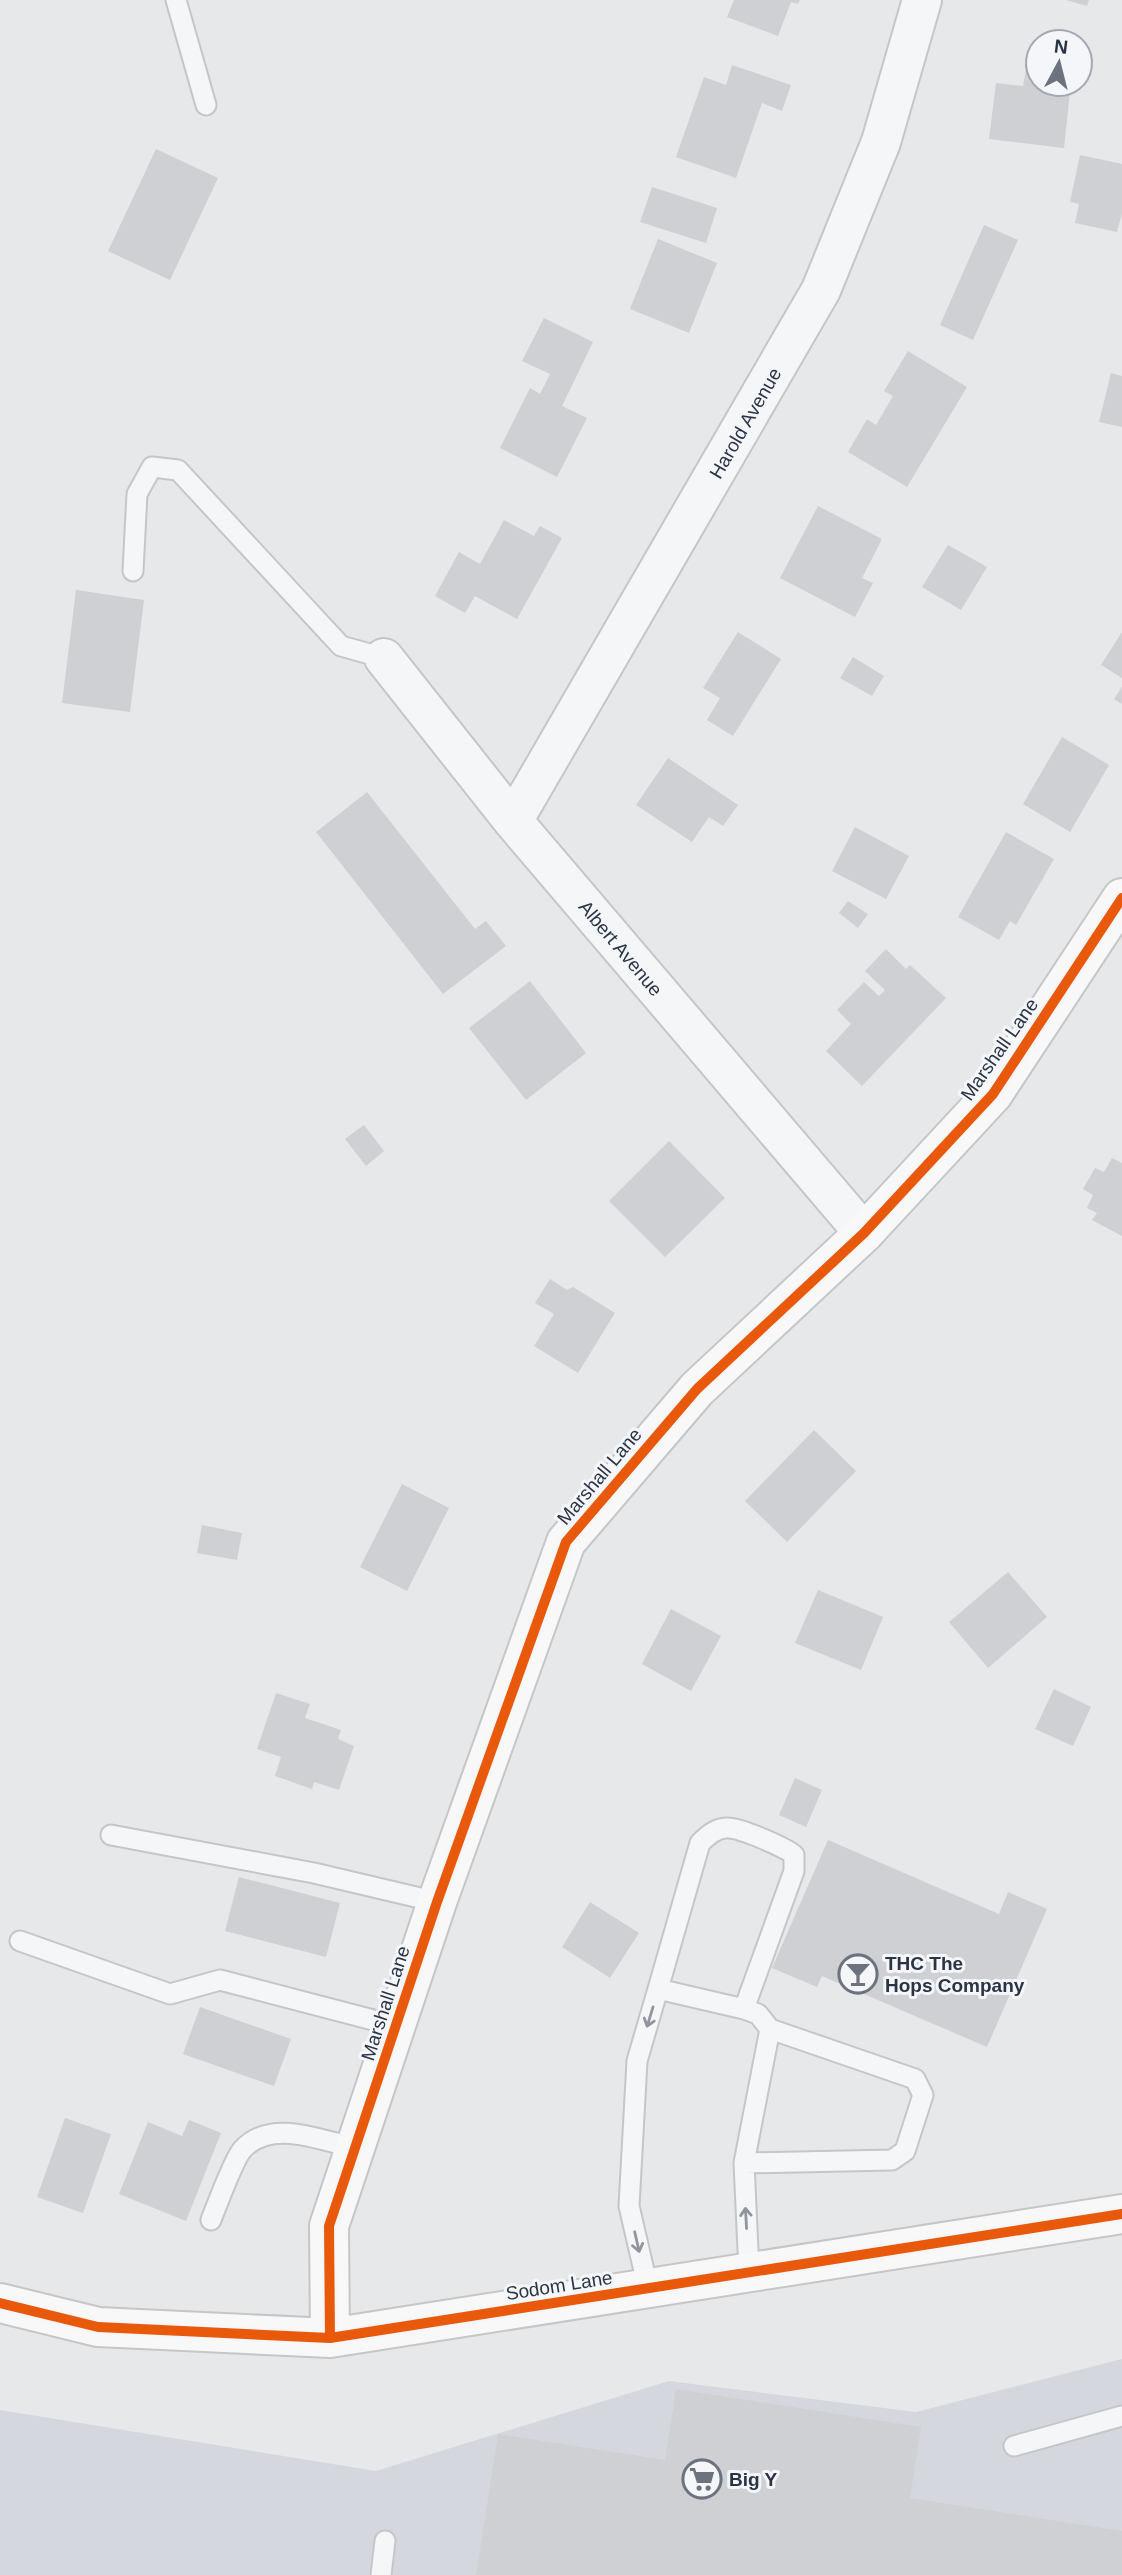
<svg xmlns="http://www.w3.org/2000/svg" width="1122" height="2575" viewBox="0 0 1122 2575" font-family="Helvetica,sans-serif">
  <rect width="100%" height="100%" fill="#e6e8ea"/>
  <path fill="#d4d7dd" d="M 1122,2359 L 1122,2575 L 0,2575 L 0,2410 L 376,2471 L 669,2381 L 916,2412 Z"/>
  <path fill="#ced0d3" d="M 734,0 L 800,0 L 798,4 L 791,2 L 778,36 L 727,17 Z
    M 1066,0 L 1089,0 L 1087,6 Z
    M 732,65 L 791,85 L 782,111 L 762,103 L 736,178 L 676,157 L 704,77 L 726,85 Z
    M 1026,69 L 1038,71 L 1038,84 L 1053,84 L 1053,90 L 1070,92 L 1064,148 L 989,139 L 996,83 L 1023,86 Z
    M 156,149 L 218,178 L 170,280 L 108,251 Z
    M 1080,155 L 1122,164 L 1122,213 L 1117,232 L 1075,223 L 1079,204 L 1070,202 Z
    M 652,187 L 717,208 L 706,243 L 640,222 Z
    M 984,225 L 1018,240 L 973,340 L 940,325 Z
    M 658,239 L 717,263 L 689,333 L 630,309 Z
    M 544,318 L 593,342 L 562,406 L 587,418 L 557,477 L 500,448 L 530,388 L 540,394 L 550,374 L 522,361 Z
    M 908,351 L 967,387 L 907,487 L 848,452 L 867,419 L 876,425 L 893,396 L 884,391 Z
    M 1111,373 L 1122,376 L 1122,427 L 1099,422 Z
    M 818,506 L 882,539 L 862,578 L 873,583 L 855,617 L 780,578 Z
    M 504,520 L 534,536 L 540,526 L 562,538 L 517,619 L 475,596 L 465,613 L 435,596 L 459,552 L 480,564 Z
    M 948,545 L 987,567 L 961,610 L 922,587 Z
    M 76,590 L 144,600 L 130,712 L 62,703 Z
    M 738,632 L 781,659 L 733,736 L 707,720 L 720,698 L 703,688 Z
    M 1122,632 L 1122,678 L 1101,665 Z
    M 853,657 L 884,676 L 872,696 L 840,678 Z
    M 1122,687 L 1122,704 L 1114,699 Z
    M 1062,737 L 1109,765 L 1070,832 L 1023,804 Z
    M 668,758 L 738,805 L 723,826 L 709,817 L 692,842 L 636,805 Z
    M 367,792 L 475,929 L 486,921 L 506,946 L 443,994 L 316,832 Z
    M 855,827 L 909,856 L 886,899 L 832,871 Z
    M 1006,832 L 1054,859 L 1016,925 L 1010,921 L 999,940 L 958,917 Z
    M 848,901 L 868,914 L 858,928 L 839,913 Z
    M 886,949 L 906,969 L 910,965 L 946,998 L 862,1086 L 826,1051 L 851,1024 L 837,1010 L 864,982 L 879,996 L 885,990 L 865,971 Z
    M 530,981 L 586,1053 L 526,1100 L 469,1028 Z
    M 364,1125 L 384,1151 L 366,1166 L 345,1139 Z
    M 669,1141 L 725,1198 L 665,1257 L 609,1201 Z
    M 1112,1158 L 1122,1163 L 1122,1236 L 1092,1220 L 1097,1213 L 1087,1208 L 1093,1195 L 1083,1189 L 1095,1168 L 1104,1172 Z
    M 550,1279 L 567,1290 L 573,1287 L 615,1313 L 578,1373 L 534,1346 L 554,1314 L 535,1303 Z
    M 814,1430 L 856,1471 L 787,1542 L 745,1501 Z
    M 402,1484 L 449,1508 L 407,1591 L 360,1567 Z
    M 202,1525 L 242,1533 L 237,1560 L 197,1553 Z
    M 1008,1572 L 1047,1617 L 988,1668 L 949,1622 Z
    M 818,1590 L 883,1617 L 861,1670 L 795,1643 Z
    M 671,1609 L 721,1636 L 691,1691 L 642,1664 Z
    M 1054,1689 L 1091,1707 L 1073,1746 L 1035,1729 Z
    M 276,1693 L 310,1704 L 305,1718 L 341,1730 L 338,1739 L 354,1746 L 339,1790 L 314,1782 L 312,1789 L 275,1776 L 281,1757 L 257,1749 Z
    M 795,1778 L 822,1790 L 806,1827 L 779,1815 Z
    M 828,1840 L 999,1914 L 1008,1892 L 1047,1909 L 987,2047 L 822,1976 L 817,1987 L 772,1968 Z
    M 239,1877 L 340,1903 L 326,1957 L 225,1931 Z
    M 590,1902 L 639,1933 L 610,1978 L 562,1947 Z
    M 200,2007 L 291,2039 L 274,2086 L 183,2054 Z
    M 65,2118 L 111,2134 L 83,2213 L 37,2197 Z
    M 189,2120 L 221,2133 L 186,2221 L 119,2194 L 148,2122 L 182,2136 Z
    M 676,2389 L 921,2427 L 910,2498 L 1122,2531 L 1122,2575 L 476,2575 L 498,2434 L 665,2460 Z"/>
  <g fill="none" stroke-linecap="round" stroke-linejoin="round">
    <g stroke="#c4c6c8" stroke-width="23">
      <path id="lane" d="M 176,0 L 206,105
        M 133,571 L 137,494 L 152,467 L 178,470 L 341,646 L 384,658
        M 111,1835 L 314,1873 L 437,1902
        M 20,1941 L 170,1994 L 220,1980 L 396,2026
        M 658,1989 L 700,1843 C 707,1836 717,1827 728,1828 C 740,1828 785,1847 794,1855 L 794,1871 L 744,2009 L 758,2014 L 770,2029 L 915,2079 L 923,2095 L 905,2151 L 892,2160 L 744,2163 L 770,2029
        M 744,2163 L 749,2272
        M 211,2220 C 217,2205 233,2161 242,2150 C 270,2118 320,2140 355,2148
        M 648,2288 L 629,2206 L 637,2061 L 658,1989 L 744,2009
        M 1014,2446 L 1122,2416
        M 381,2575 L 385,2541"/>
    </g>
    <g stroke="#c4c6c8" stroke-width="42">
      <path id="street" d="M 384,658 L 513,821 L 864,1233
        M 513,821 L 821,290 L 881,142 L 922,0"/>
    </g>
    <g stroke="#c4c6c8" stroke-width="42">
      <path id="secondary" d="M 0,2303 L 98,2327 L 330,2338 L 1122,2214
        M 330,2338 L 329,2226 L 437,1902 L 566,1542 L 697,1389 L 864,1233 L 993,1094 L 1122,898"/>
    </g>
    <use href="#lane" stroke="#f5f6f7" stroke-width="19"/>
    <use href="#street" stroke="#f5f6f7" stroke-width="38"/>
    <use href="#secondary" stroke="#f8f8f8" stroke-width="38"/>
    <g stroke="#f4f6f9" stroke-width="15">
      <path id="cycleway" d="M 0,2303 L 98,2327 L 330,2338 L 1122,2214
        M 330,2338 L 329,2226 L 437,1902 L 566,1542 L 697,1389 L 864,1233 L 993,1094 L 1122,898"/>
    </g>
    <use href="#cycleway" stroke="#e8590c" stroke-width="10"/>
  </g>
  <defs><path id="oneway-shaft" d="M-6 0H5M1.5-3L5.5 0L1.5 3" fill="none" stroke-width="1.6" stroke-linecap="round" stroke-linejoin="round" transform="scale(1.75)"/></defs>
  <g stroke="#90959e">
    <use href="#oneway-shaft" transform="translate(650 2017) rotate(107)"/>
    <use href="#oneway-shaft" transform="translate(746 2218) rotate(-93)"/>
    <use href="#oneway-shaft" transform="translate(637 2242) rotate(77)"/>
  </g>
  <defs>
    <g id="bar-ring" transform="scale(2.0125)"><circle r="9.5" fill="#f4f6f9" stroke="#6c737f" stroke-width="1.5"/><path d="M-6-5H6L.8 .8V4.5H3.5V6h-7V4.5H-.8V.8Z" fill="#6c737f"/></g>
    <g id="supermarket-ring" transform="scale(2.0125)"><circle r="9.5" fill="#f4f6f9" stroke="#6c737f" stroke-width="1.5"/><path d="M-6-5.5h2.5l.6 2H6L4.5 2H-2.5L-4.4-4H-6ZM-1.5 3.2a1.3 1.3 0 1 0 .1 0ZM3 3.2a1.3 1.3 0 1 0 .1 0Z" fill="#6c737f"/></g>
  </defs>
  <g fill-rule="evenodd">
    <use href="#bar-ring" x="858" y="1974"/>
    <use href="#supermarket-ring" x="702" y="2479"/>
  </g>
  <g text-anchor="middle" stroke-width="6" stroke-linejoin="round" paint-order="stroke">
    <g font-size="19" fill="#2b3445" stroke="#f4f6f9">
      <text transform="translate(745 423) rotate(-60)" y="7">Harold Avenue</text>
      <text transform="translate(621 948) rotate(50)" y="7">Albert Avenue</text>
      <text transform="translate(999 1049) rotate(-55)" y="7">Marshall Lane</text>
      <text transform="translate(599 1476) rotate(-50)" y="7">Marshall Lane</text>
      <text transform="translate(385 2003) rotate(-72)" y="7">Marshall Lane</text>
      <text transform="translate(559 2285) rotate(-9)" y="7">Sodom Lane</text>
    </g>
    <g font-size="19" font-weight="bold" fill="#2b3445" stroke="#f4f6f9" text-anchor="start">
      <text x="885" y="1970">THC The<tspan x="885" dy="22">Hops Company</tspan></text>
      <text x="729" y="2486">Big Y</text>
    </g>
  </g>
  <g transform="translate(1059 63) rotate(7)"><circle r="33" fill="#f4f6f9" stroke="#a4a8b1" stroke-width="2"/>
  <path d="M0-5L12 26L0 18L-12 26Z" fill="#6c737f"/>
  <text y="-10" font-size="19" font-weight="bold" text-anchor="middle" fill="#2b3445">N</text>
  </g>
</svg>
